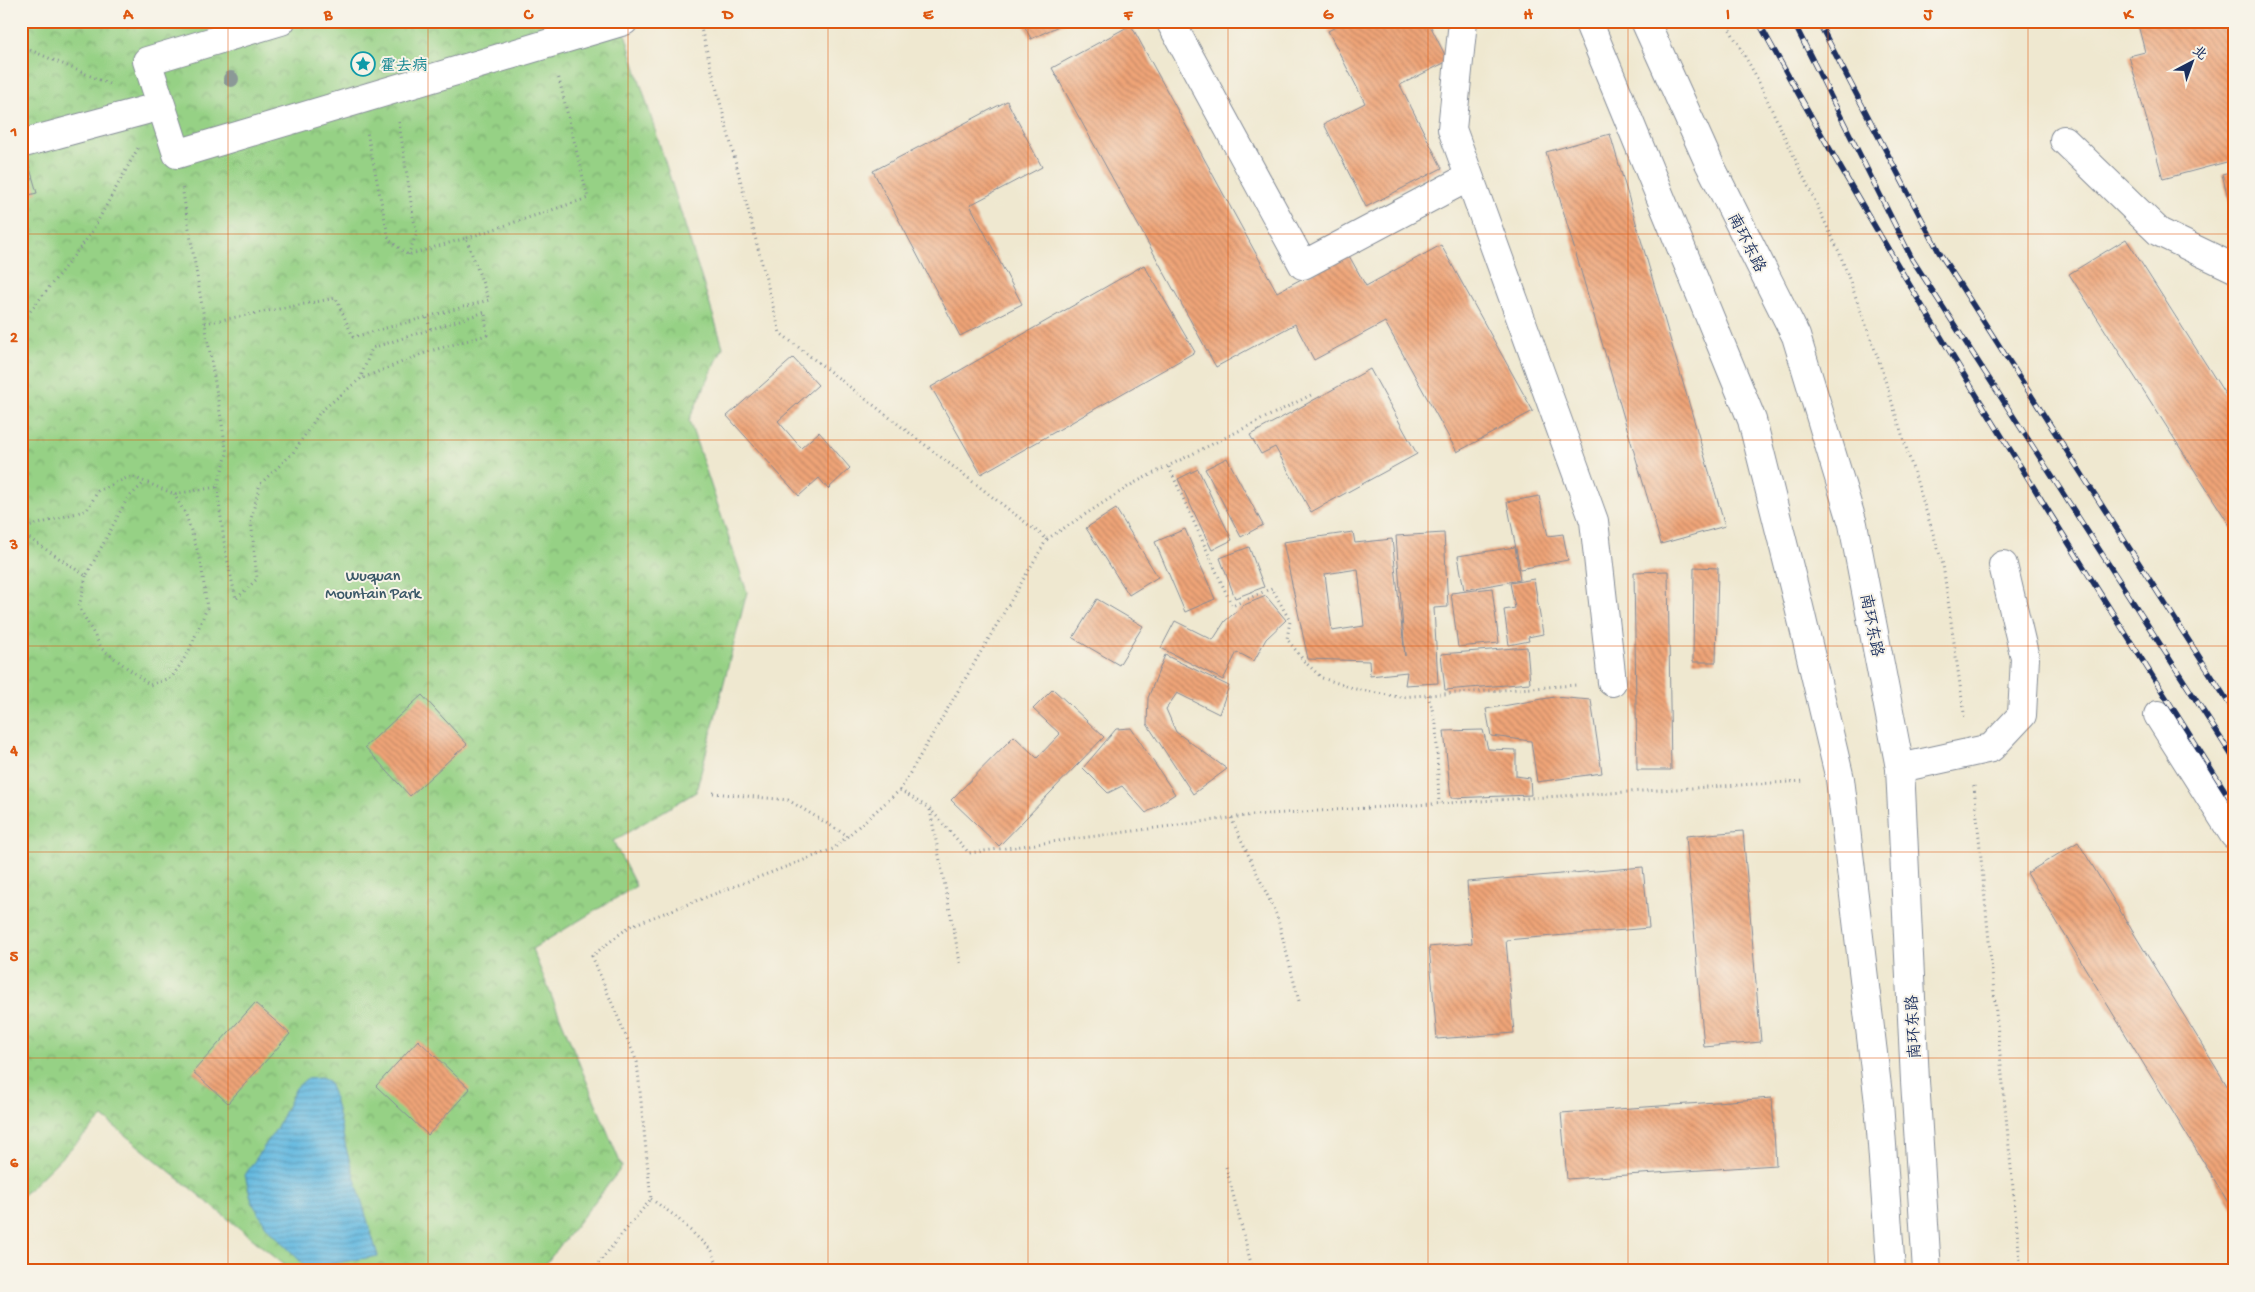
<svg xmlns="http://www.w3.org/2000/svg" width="2255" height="1292" viewBox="0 0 2255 1292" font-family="'Gochi Hand','LXGW WenKai TC',sans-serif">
  <defs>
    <pattern id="park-crowns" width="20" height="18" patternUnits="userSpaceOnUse" patternTransform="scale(1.25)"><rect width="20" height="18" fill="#96d185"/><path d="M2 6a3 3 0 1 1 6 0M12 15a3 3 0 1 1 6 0" fill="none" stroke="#7aaa70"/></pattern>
    <pattern id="water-rules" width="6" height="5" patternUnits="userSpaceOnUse" patternTransform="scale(1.25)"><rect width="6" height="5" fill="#64b9e0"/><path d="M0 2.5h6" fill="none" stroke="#5297b9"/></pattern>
    <pattern id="building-back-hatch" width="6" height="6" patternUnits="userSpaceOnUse" patternTransform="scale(1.25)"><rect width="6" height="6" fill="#efa477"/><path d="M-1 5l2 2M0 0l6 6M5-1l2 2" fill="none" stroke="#c18665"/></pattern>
  </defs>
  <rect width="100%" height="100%" fill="#f7f3e8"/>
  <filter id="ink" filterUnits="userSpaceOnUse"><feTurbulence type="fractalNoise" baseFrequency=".02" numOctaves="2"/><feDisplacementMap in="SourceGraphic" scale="10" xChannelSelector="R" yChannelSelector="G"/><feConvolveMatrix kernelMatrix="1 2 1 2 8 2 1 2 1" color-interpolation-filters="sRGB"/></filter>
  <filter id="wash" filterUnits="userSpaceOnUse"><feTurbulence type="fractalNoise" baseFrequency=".0096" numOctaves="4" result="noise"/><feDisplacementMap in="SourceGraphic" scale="20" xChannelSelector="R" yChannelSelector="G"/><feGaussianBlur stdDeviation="1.12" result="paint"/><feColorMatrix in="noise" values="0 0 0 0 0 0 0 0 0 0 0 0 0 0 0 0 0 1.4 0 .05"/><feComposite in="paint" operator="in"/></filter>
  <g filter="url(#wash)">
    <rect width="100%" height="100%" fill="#efe8d0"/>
    <path fill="url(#park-crowns)" stroke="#588072" d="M 21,21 L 621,21 L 723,347 L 689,420 L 747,592 L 696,792 L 613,841 L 636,886 L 532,949 L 622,1167 L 540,1271 L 292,1271 L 103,1117 L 21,1197 Z"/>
    <path fill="url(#water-rules)" stroke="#40749f" d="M 321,1078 L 328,1081 L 333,1093 L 347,1152 L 378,1256 L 307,1268 L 266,1226 L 252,1202 L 245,1175 L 276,1129 L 296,1088 L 306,1079 Z"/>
    <g id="blocks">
      <path fill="url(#building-back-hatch)" fill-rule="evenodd" d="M 1022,21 L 1069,21 L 1031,39 Z
        M 1347,21 L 1428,21 L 1448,61 L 1400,85 L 1442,168 L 1366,207 L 1324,124 L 1365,103 L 1328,31 Z
        M 2137,21 L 2234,21 L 2234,160 L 2163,179 L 2129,56 L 2145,52 Z
        M 1131,25 L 1277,292 L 1348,254 L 1366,286 L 1441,245 L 1533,411 L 1457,452 L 1385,322 L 1314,360 L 1295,324 L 1216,367 L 1052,68 Z
        M 1007,101 L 1042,167 L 970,205 L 1022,304 L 960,336 L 873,171 Z
        M 1610,134 L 1725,526 L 1661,544 L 1546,152 Z
        M 21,137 L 37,193 L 21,197 Z
        M 2234,171 L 2234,218 L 2233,218 L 2222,174 Z
        M 2126,239 L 2234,408 L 2234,532 L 2069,274 Z
        M 1144,265 L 1195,352 L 981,474 L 931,387 Z
        M 793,358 L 818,385 L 778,421 L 801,448 L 819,432 L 850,468 L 828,489 L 819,478 L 799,496 L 727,416 Z
        M 1370,369 L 1417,454 L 1311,512 L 1275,447 L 1261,454 L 1250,435 Z
        M 1227,458 L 1263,525 L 1241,537 L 1205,469 Z
        M 1198,469 L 1232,540 L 1212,550 L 1178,479 Z
        M 1539,496 L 1548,536 L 1563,534 L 1568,560 L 1520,569 L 1507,502 Z
        M 1116,509 L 1158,577 L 1129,595 L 1086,528 Z
        M 1185,529 L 1215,599 L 1185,612 L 1155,542 Z
        M 1353,532 L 1355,543 L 1392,539 L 1405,656 L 1396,536 L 1444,533 L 1448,607 L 1434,608 L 1438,683 L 1405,685 L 1407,672 L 1370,676 L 1369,661 L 1308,659 L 1283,542 ZM 1358,569 L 1364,626 L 1332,631 L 1325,574 Z
        M 1249,547 L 1264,587 L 1235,598 L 1220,558 Z
        M 1515,547 L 1520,580 L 1464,590 L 1458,556 Z
        M 1694,567 L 1718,568 L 1716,662 L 1693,662 Z
        M 1668,571 L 1671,770 L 1637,770 L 1634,572 Z
        M 1534,579 L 1543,634 L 1528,637 L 1529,641 L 1509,645 L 1504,610 L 1515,608 L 1510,583 Z
        M 1492,588 L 1499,643 L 1458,647 L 1451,593 Z
        M 1266,596 L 1286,620 L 1266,639 L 1254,661 L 1237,652 L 1223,680 L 1161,648 L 1175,621 L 1213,640 L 1225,621 L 1244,605 Z
        M 1097,599 L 1143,626 L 1119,665 L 1073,638 Z
        M 1527,647 L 1530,683 L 1445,690 L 1441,654 Z
        M 1165,655 L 1229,686 L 1219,714 L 1177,693 L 1166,709 L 1176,732 L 1227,769 L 1193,794 L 1147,724 L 1148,698 Z
        M 1053,689 L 1104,737 L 999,846 L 951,800 L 1014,736 L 1037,758 L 1060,734 L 1033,709 Z
        M 422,695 L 467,744 L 410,796 L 365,747 Z
        M 1554,697 L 1591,700 L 1602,773 L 1537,782 L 1531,741 L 1491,736 L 1486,709 Z
        M 1131,728 L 1175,794 L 1146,813 L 1122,786 L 1108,793 L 1083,768 L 1116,729 Z
        M 1483,730 L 1488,749 L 1516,750 L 1516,776 L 1530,778 L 1531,795 L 1451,798 L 1444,731 Z
        M 1743,831 L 1761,1042 L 1704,1047 L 1686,836 Z
        M 2078,842 L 2234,1097 L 2234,1212 L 2027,873 Z
        M 1643,867 L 1649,928 L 1506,940 L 1514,1033 L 1437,1039 L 1429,947 L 1472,943 L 1467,882 Z
        M 255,1003 L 290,1034 L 228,1103 L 193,1072 Z
        M 418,1040 L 470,1089 L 428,1135 L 376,1086 Z
        M 1772,1098 L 1776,1165 L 1567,1179 L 1561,1113 Z"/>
    </g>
  </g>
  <g filter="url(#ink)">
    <use href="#blocks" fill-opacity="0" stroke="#858c97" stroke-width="1"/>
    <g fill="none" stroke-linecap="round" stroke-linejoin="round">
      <g stroke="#858c97" stroke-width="30">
        <path id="minor" d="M 281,21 L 147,61 L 177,154 L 624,21
          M 1170,21 L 1303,265 L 1469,177
          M 1463,21 L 1452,129 L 1594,521 L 1612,682
          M 2064,140 L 2159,232 L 2234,268
          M 24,143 L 161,106
          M 2158,715 L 2234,835
          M 1900,768 L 1991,748 L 2022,715 L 2025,658 L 2003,565"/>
      </g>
      <g stroke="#858c97" stroke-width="30">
        <path id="highway" d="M 1588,21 L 1752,420 L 1799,607 L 1840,779 L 1879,1103 L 1891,1271
          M 1645,21 L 1709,163 L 1796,336 L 1853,524 L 1900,768 L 1915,1081 L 1927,1271"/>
      </g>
      <path stroke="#858c97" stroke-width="3" stroke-dasharray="1 4" stroke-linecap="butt" d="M 1725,21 L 1755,74 L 1840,254 L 1879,361 L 1943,565 L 1965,720
        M 21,46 L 109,84
        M 399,122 L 413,216 L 417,233 L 408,255
        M 467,238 L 588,198 L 558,75
        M 427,318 L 431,330
        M 21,323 L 90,235 L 138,148
        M 205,323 L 336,298 L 353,337 L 489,300 L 466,238 L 408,255 L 389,240 L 367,132
        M 1169,467 L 1232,606 L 1272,588 L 1290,621 L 1287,639 L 1304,661 L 1322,678 L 1356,689 L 1398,697 L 1577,685
        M 217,487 L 225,549 L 236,599 L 257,579 L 251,519 L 260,484 L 293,453 L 320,412 L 360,379 L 372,348 L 485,312 L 487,335 L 430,351 L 360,379
        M 21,529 L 87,510 L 98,491 L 131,476 L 174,494 L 217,487 L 227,454 L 182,187
        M 21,533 L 86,576 L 127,499 L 145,482
        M 1047,539 L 1134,483 L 1311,395
        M 86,576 L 79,607 L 102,649 L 150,685 L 172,677 L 188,653 L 207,608 L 201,562 L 186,515 L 174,494
        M 1428,695 L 1436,723 L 1439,804
        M 1974,786 L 2021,1271
        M 900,790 L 930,809 L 969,853 L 1253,815 L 1805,781
        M 713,793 L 788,800 L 848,836
        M 930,810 L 961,967
        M 1231,818 L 1277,916 L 1299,1001
        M 1226,1167 L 1253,1271
        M 651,1199 L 675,1216 L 712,1251 L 720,1271
        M 592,1271 L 651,1199 L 637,1062 L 592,956 L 630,926 L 833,849 L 900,790 L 1047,539 L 780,333 L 699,21
        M 802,1271 L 814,1265 L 819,1271"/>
      <use href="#minor" stroke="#fff" stroke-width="28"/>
      <use href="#highway" stroke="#fff" stroke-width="28"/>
      <g stroke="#1b2f5e" stroke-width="5.5">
        <path id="rail" d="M 1758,21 C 1905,290 2071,547 2234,805
          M 1793,21 L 1912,259 L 2234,759
          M 1818,21 L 1939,252 L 2234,711"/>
      </g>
      <use href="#rail" stroke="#f7f3e8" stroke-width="4" stroke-dasharray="11" stroke-linecap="butt"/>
    </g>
    <circle fill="#8b9997" cx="231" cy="79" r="8"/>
  </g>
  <path fill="none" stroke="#de5710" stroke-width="1" stroke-opacity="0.55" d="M 228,21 L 228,1271M 428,21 L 428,1271M 628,21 L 628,1271M 828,21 L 828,1271M 1028,21 L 1028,1271M 1228,21 L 1228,1271M 1428,21 L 1428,1271M 1628,21 L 1628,1271M 1828,21 L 1828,1271M 2028,21 L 2028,1271M 21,234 L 2234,234M 21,440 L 2234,440M 21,646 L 2234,646M 21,852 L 2234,852M 21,1058 L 2234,1058"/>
  <defs>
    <g id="sight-ring" transform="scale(1.25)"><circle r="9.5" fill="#f7f3e8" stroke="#0f9aa8" stroke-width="1.5"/><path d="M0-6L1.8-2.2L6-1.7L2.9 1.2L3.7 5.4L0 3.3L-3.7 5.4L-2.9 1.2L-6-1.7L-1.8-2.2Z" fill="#0f9aa8"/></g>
  </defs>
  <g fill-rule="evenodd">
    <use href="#sight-ring" x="363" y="64"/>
  </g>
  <g text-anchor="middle" stroke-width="4" stroke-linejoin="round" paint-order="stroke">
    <g font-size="16" fill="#0d838f" stroke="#f7f3e8" text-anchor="start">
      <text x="380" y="70">霍去病</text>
    </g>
    <g font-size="16" fill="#1b2f5e" stroke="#f7f3e8">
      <text transform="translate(1748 242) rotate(63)" y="6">南环东路</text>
      <text transform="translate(1873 625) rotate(79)" y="6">南环东路</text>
      <text transform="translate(1912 1027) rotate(-93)" y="6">南环东路</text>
    </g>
    <g font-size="16" fill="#3a5868" stroke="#f7f3e8">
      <text x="373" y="580">Wuquan<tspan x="373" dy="18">Mountain Park</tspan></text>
    </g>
  </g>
  <rect width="2255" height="1292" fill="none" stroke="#f7f3e8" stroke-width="55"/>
  <g transform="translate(2192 62) rotate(41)" stroke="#f7f3e8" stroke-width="4" paint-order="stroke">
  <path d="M0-4L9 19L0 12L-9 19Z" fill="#1b2f5e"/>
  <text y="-8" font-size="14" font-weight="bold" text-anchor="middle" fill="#1b2f5e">北</text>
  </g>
  <rect x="28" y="28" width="2200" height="1236" fill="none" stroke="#de5710" stroke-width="2"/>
  <g font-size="16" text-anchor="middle" font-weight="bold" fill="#de5710">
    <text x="128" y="19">A</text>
    <text x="328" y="19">B</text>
    <text x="528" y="19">C</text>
    <text x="728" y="19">D</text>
    <text x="928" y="19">E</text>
    <text x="1128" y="19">F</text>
    <text x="1328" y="19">G</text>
    <text x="1528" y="19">H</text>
    <text x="1728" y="19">I</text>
    <text x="1928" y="19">J</text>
    <text x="2128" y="19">K</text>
    <text x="14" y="136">1</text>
    <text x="14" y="342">2</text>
    <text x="14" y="549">3</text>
    <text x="14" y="755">4</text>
    <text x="14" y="961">5</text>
    <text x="14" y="1167">6</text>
  </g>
</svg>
